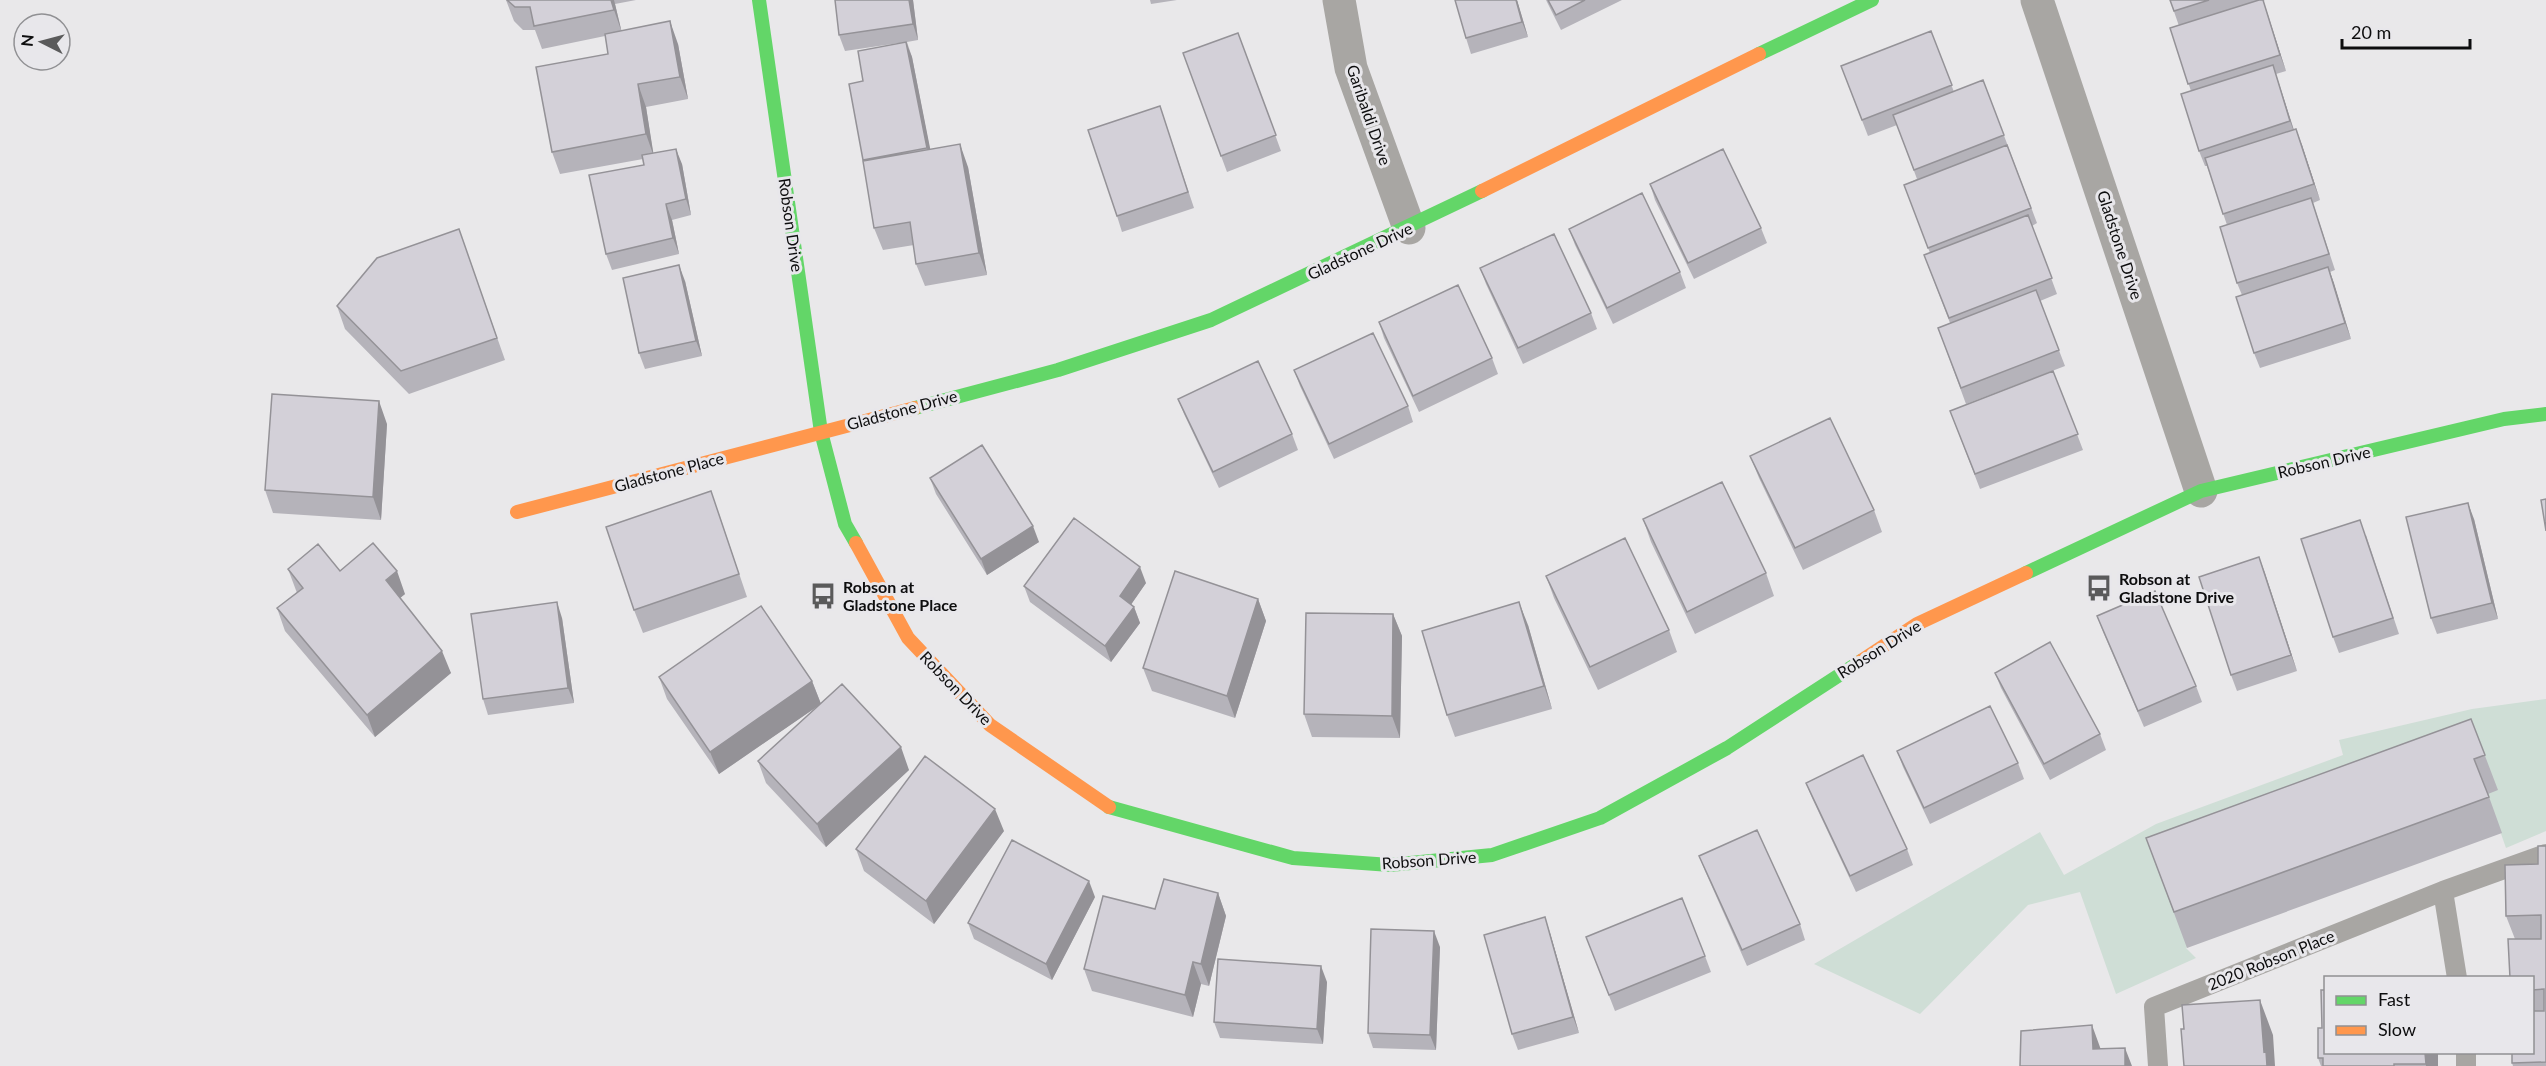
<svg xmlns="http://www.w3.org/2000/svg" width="2546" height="1066" viewBox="0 0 2546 1066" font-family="Lato,sans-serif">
  <rect width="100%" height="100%" fill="#e9e8ea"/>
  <path fill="#cfded6" d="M 2546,699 L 2546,831 L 2506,848 L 2487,794 L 2484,755 L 2186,948 L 2196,958 L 2116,994 L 2080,892 L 2028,905 L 1920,1014 L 1814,964 L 2040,832 L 2064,875 L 2156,824 L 2343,755 L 2339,740 L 2472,709 Z"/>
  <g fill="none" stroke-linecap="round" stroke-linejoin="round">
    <path stroke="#a8a6a3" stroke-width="20" d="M 2443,891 L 2457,978
      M 2466,1052 L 2466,1066
      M 2158,1066 L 2154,1007 L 2443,891 L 2546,854"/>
    <path stroke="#a8a6a3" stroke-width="33" d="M 1339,0 L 1351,68 L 1409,228
      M 2037,0 L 2201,491"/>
    <path stroke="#63d668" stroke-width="14" d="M 759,0 L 821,432 L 845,524 L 856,543
      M 1759,54 L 1872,0
      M 915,408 L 1058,370 L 1211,320 L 1482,191
      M 2026,573 L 2201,491 L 2504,419 L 2546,414
      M 1109,807 L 1293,858 L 1390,865 L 1492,855 L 1600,818 L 1727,748 L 1861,661"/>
    <path stroke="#ff974d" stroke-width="14" d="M 1482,191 L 1759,54
      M 517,512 L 915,408
      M 856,543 L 908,638 L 990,725 L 1109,807
      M 1861,661 L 1917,624 L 2026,573"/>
  </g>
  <path fill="#b5b3ba" d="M 506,0 L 636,0 L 615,4 L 621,30 L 678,44 L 688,99 L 646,107 L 653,153 L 682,164 L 691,215 L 672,220 L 679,254 L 612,270 L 606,254 L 644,165 L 643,159 L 560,174 L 552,152 L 608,54 L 605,36 L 542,49 L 535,30 L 523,30 L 514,21 Z
    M 913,0 L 918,40 L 907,42 L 912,57 L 930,150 L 968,167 L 987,275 L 925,286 L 916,264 L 914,245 L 883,250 L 874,228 L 864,161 L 849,84 L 863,81 L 899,43 L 845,51 L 839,35 Z
    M 1150,0 L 1177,0 L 1151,4 Z
    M 1455,0 L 1517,0 L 1528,37 L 1471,54 L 1466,38 Z
    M 1546,0 L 1622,0 L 1561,30 Z
    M 2170,0 L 2265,0 L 2263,1 L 2286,71 L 2276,74 L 2294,130 L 2302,145 L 2320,200 L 2313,203 L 2335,270 L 2330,272 L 2351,339 L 2260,368 L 2254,353 L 2242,295 L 2237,283 L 2227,225 L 2207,166 L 2205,166 L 2199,151 L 2191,91 L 2170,28 L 2179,26 Z
    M 1931,31 L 1954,92 L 1983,80 L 2037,223 L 2032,226 L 2057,294 L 2040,301 L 2065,366 L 1966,404 L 1938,328 L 1950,323 L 1924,255 L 1930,253 L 1904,185 L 1917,179 L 1897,125 L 1868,136 L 1841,66 Z
    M 1238,33 L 1281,151 L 1227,172 L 1183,53 Z
    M 1160,106 L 1194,208 L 1122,232 L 1117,216 Z
    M 1650,184 L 1761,228 L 1767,243 L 1694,279 L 1655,200 Z
    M 459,229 L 505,360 L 409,394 L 345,329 L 337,306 Z
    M 1569,229 L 1680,272 L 1686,288 L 1613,324 L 1575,245 Z
    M 1480,268 L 1591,313 L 1597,329 L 1523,364 L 1486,284 Z
    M 685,281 L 702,356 L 645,369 L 639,353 Z
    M 1379,322 L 1492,358 L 1498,374 L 1419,412 L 1384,338 Z
    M 1294,370 L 1408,406 L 1413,422 L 1334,459 L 1300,386 Z
    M 2053,371 L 2083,450 L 1980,489 L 1950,411 Z
    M 1178,399 L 1292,434 L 1298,450 L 1219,488 L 1184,414 Z
    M 387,424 L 381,520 L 273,513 L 265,490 Z
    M 1750,456 L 1874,510 L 1882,532 L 1803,570 L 1759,478 Z
    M 930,478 L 1039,542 L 987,575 L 936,494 Z
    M 719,514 L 747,597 L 643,633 L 634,610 Z
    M 1643,519 L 1766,573 L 1774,596 L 1695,634 L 1651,542 Z
    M 2474,519 L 2498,619 L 2437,634 L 2431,618 Z
    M 2366,535 L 2399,634 L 2339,653 L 2333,637 Z
    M 2259,557 L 2297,671 L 2237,691 L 2231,675 Z
    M 288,569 L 340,571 L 405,594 L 400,598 L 451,673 L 375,737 L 285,631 L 277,608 L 297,593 Z
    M 1546,576 L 1669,630 L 1677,652 L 1598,690 L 1554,598 Z
    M 1146,583 L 1131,604 L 1134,607 L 1140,623 L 1111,662 L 1030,602 L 1024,586 Z
    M 1258,599 L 1266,621 L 1235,718 L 1152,691 L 1143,668 Z
    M 1393,614 L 1402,636 L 1400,738 L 1312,737 L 1304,714 Z
    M 2097,616 L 2196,686 L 2202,702 L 2144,727 L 2103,632 Z
    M 562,618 L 574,703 L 488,715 L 483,699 Z
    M 1528,625 L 1552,709 L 1455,737 L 1447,715 Z
    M 1995,673 L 2100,734 L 2106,750 L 2050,780 L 2001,688 Z
    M 659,677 L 812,681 L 821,704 L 909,770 L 826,847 L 766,783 L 758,761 L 819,705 L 719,774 L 667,699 Z
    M 2471,719 L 2498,790 L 2488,794 L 2502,833 L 2187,948 L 2146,838 Z
    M 1897,751 L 2018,763 L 2024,779 L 1930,824 L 1903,767 Z
    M 1806,783 L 1907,849 L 1913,865 L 1856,892 L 1812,798 Z
    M 1004,831 L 934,924 L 864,871 L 856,849 Z
    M 2546,846 L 2546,1066 L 2513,1066 L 2512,1063 L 2532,1053 L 2532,978 L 2515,939 L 2506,916 L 2538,864 Z
    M 1699,856 L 1800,924 L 1805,940 L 1747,966 L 1705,871 Z
    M 1218,893 L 1226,916 L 1209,986 L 1201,984 L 1193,1017 L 1092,991 L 1084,969 L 1155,909 Z
    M 1095,897 L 1052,980 L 974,939 L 968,923 Z
    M 1550,933 L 1579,1033 L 1518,1050 L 1512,1034 Z
    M 1586,937 L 1705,956 L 1711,972 L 1615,1011 Z
    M 1440,947 L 1436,1050 L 1373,1048 L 1368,1033 Z
    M 1327,982 L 1323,1044 L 1220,1038 L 1214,1022 Z
    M 2325,1053 L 2438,1053 L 2438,1066 L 2321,1066 L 2318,1058 Z"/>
  <path fill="#949297" d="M 611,0 L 614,0 L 615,4 L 622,33 L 614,10 Z
    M 909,0 L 913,0 L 918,40 L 913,24 Z
    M 1516,0 L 1517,0 L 1528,37 L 1522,22 Z
    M 2263,0 L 2268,15 L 2286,71 L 2280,55 Z
    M 670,21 L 678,44 L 688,99 L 680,77 Z
    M 906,42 L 912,57 L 933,163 L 927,148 Z
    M 2273,65 L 2278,81 L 2296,137 L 2290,121 Z
    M 638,84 L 646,107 L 654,157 L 646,134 Z
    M 2296,129 L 2302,145 L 2320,200 L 2314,184 Z
    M 960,144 L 968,167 L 987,275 L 979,253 Z
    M 676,149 L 682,164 L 691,215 L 686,199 Z
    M 666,204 L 672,220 L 679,254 L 673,238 Z
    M 679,265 L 685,281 L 702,356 L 696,341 Z
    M 2328,267 L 2334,283 L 2351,339 L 2345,323 Z
    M 379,401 L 387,424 L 381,520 L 373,497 Z
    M 2468,503 L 2474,519 L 2498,619 L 2492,603 Z
    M 1033,526 L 1039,542 L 987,575 L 981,559 Z
    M 2259,557 L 2265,573 L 2297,671 L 2291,655 Z
    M 1140,567 L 1146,583 L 1126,612 L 1120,596 Z
    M 397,571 L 405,594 L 394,603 L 386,580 Z
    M 1258,599 L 1266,621 L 1235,718 L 1227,696 Z
    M 557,602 L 562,618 L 574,703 L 568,688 Z
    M 1519,602 L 1528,625 L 1552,709 L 1544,686 Z
    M 1134,607 L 1140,623 L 1111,662 L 1105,646 Z
    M 1393,614 L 1402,636 L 1400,738 L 1392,716 Z
    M 442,651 L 451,673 L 375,737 L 367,715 Z
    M 812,681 L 821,704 L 719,774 L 710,752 Z
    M 901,747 L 909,770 L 826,847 L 817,824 Z
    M 995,809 L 1004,831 L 934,924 L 926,901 Z
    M 1089,881 L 1095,897 L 1052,980 L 1046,964 Z
    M 1218,893 L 1226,916 L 1209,986 L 1201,964 Z
    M 1545,917 L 1550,933 L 1579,1033 L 1573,1017 Z
    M 1434,931 L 1440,947 L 1436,1050 L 1430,1035 Z
    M 1193,962 L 1201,984 L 1193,1017 L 1185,995 Z
    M 1321,966 L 1327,982 L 1323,1044 L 1317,1029 Z
    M 2260,1000 L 2273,1035 L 2275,1066 L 2267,1066 L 2264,1052 Z
    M 2092,1025 L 2105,1061 L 2093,1049 Z
    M 2125,1048 L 2132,1066 L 2125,1066 Z
    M 2425,1053 L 2438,1053 L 2438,1066 L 2426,1066 Z"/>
  <path fill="#d3d0d8" stroke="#949297" stroke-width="1.5" d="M 507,0 L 611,0 L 614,10 L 534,26 L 530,7 L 515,7 Z
    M 835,0 L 909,0 L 913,24 L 839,35 Z
    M 1455,0 L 1516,0 L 1522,22 L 1466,38 Z
    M 1548,0 L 1585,0 L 1556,15 Z
    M 2170,0 L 2209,0 L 2174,11 Z
    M 2259,0 L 2263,0 L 2280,55 L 2188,84 L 2170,28 Z
    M 670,21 L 680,77 L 638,84 L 646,134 L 552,152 L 536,67 L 608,54 L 605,34 Z
    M 1931,31 L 1952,85 L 1862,120 L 1841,66 Z
    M 1238,33 L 1276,135 L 1221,156 L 1183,53 Z
    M 906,42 L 927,148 L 863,160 L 849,84 L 863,81 L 858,51 Z
    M 2273,65 L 2290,121 L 2199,151 L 2181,94 Z
    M 1983,80 L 2004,135 L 1914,170 L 1893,115 Z
    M 1160,106 L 1188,192 L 1117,216 L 1088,130 Z
    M 2296,129 L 2314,184 L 2223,214 L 2205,158 Z
    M 960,144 L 979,253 L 916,264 L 910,222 L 874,228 L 863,161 Z
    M 2007,145 L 2031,208 L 1928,248 L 1904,185 Z
    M 676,149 L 686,199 L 666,204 L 673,238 L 606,254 L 589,175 L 644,165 L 642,155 Z
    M 1723,149 L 1761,228 L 1688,263 L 1650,184 Z
    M 1642,193 L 1680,272 L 1607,308 L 1569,229 Z
    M 2311,198 L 2329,254 L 2237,283 L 2220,227 Z
    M 2028,215 L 2052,278 L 1949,318 L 1924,255 Z
    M 459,229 L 497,338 L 401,371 L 337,306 L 377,258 Z
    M 1554,234 L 1591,313 L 1518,348 L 1480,268 Z
    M 679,265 L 696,341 L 639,353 L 623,278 Z
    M 2328,267 L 2345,323 L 2254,353 L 2236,297 Z
    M 1458,285 L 1492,358 L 1413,396 L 1379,322 Z
    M 2036,290 L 2059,350 L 1961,388 L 1938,328 Z
    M 1373,333 L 1408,406 L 1329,444 L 1294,370 Z
    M 1258,361 L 1292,434 L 1213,472 L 1178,399 Z
    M 2053,371 L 2078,434 L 1975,474 L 1950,411 Z
    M 272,394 L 379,401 L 373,497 L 265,490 Z
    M 1830,418 L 1874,510 L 1795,548 L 1750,456 Z
    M 982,445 L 1033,526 L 981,559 L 930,478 Z
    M 1722,482 L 1766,573 L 1687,612 L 1643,519 Z
    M 711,491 L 739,574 L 634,610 L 606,527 Z
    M 2546,499 L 2546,531 L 2541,500 Z
    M 2468,503 L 2492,603 L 2431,618 L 2406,517 Z
    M 1074,518 L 1140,567 L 1120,596 L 1134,607 L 1105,646 L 1024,586 Z
    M 2360,520 L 2393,618 L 2333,637 L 2301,539 Z
    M 1625,538 L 1669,630 L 1590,667 L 1546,576 Z
    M 373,543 L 397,571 L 386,580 L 442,651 L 367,715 L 277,608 L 303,588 L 288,569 L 318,544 L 340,571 Z
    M 2259,557 L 2291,655 L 2231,675 L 2199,577 Z
    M 1175,571 L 1258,599 L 1227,696 L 1143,668 Z
    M 2155,591 L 2196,686 L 2138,711 L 2097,616 Z
    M 557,602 L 568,688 L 483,699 L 471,614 Z
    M 1519,602 L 1544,686 L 1447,715 L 1422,631 Z
    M 761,606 L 812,681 L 710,752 L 659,677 Z
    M 1306,613 L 1393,614 L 1392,716 L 1304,714 Z
    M 2050,642 L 2100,734 L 2044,764 L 1995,673 Z
    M 842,684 L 901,747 L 817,824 L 758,761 Z
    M 1990,706 L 2018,763 L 1924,808 L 1897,751 Z
    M 2471,719 L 2485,755 L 2474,759 L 2489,797 L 2174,912 L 2146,838 Z
    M 1863,755 L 1907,849 L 1850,876 L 1806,783 Z
    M 925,756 L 995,809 L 926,901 L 856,849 Z
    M 1757,830 L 1800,924 L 1742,950 L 1699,856 Z
    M 1012,840 L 1089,881 L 1046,964 L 968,923 Z
    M 2538,846 L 2546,846 L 2546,1062 L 2512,1063 L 2512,1053 L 2532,1053 L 2532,1011 L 2544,1011 L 2544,989 L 2532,990 L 2532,978 L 2510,978 L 2508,939 L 2541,939 L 2541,915 L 2506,916 L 2505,865 L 2538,864 Z
    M 1164,879 L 1218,893 L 1201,964 L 1193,962 L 1185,995 L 1084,969 L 1103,896 L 1155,909 Z
    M 1682,898 L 1705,956 L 1609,995 L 1586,937 Z
    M 1545,917 L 1573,1017 L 1512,1034 L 1484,935 Z
    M 1371,929 L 1434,931 L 1430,1035 L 1368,1033 Z
    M 1218,959 L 1321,966 L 1317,1029 L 1214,1022 Z
    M 2321,990 L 2325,990 L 2325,1053 L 2425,1053 L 2426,1064 L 2394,1064 L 2394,1066 L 2323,1066 L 2323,1058 L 2318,1058 L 2318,1028 L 2322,1028 Z
    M 2260,1000 L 2264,1052 L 2266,1051 L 2267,1066 L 2184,1066 L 2181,1029 L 2184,1029 L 2182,1005 Z
    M 2092,1025 L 2093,1049 L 2125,1048 L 2125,1066 L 2020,1066 L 2021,1031 Z"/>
  <defs>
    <g id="bus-bare" transform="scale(2.07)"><path d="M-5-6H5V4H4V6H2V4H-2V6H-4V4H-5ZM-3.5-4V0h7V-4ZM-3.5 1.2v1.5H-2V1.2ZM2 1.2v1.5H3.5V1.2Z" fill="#5a5a5b" stroke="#e8e7eb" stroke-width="2.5" paint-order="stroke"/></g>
  </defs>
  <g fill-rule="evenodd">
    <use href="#bus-bare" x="2099" y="588"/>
    <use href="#bus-bare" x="823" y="596"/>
  </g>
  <g text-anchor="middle" stroke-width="6" stroke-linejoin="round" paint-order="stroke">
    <g font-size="16" fill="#0d0d0e" stroke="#e8e7eb">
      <text transform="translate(1369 115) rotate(71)" y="6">Garibaldi Drive</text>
      <text transform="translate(791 225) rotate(82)" y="6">Robson Drive</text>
      <text transform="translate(2120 245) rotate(72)" y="6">Gladstone Drive</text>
      <text transform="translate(1360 251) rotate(-25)" y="6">Gladstone Drive</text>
      <text transform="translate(902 410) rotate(-15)" y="6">Gladstone Drive</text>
      <text transform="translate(2324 462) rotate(-13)" y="6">Robson Drive</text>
      <text transform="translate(669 472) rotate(-15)" y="6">Gladstone Place</text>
      <text transform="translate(1879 649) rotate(-32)" y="6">Robson Drive</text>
      <text transform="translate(956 688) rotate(46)" y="6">Robson Drive</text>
      <text transform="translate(1429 860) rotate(-4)" y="6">Robson Drive</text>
      <text transform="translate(2271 960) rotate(-22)" y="6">2020 Robson Place</text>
    </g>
    <g font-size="16" font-weight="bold" fill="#0d0d0e" stroke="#e8e7eb" text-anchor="start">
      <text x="2119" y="585">Robson at<tspan x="2119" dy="18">Gladstone Drive</tspan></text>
      <text x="843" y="593">Robson at<tspan x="843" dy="18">Gladstone Place</tspan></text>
    </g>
  </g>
  <rect x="2324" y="976" width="210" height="78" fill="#e8e7eb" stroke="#909093" stroke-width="1.5"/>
  <rect x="2336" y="996" width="30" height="9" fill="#63d668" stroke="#909093" stroke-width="1.5"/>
  <text x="2378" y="1006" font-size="18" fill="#0d0d0e">Fast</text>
  <rect x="2336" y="1026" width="30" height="9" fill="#ff974d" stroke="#909093" stroke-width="1.5"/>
  <text x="2378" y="1036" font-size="18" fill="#0d0d0e">Slow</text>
  <g transform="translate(42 42) rotate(276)"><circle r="28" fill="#e8e7eb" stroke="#909093" stroke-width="1.5"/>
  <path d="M0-4.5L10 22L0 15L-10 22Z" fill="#5a5a5b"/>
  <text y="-9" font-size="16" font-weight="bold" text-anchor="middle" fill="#0d0d0e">N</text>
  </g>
  <path d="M2342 39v9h128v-9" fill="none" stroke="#0d0d0e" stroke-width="3"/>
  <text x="2351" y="39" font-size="18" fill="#0d0d0e" stroke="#e8e7eb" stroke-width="4.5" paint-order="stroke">20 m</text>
</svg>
